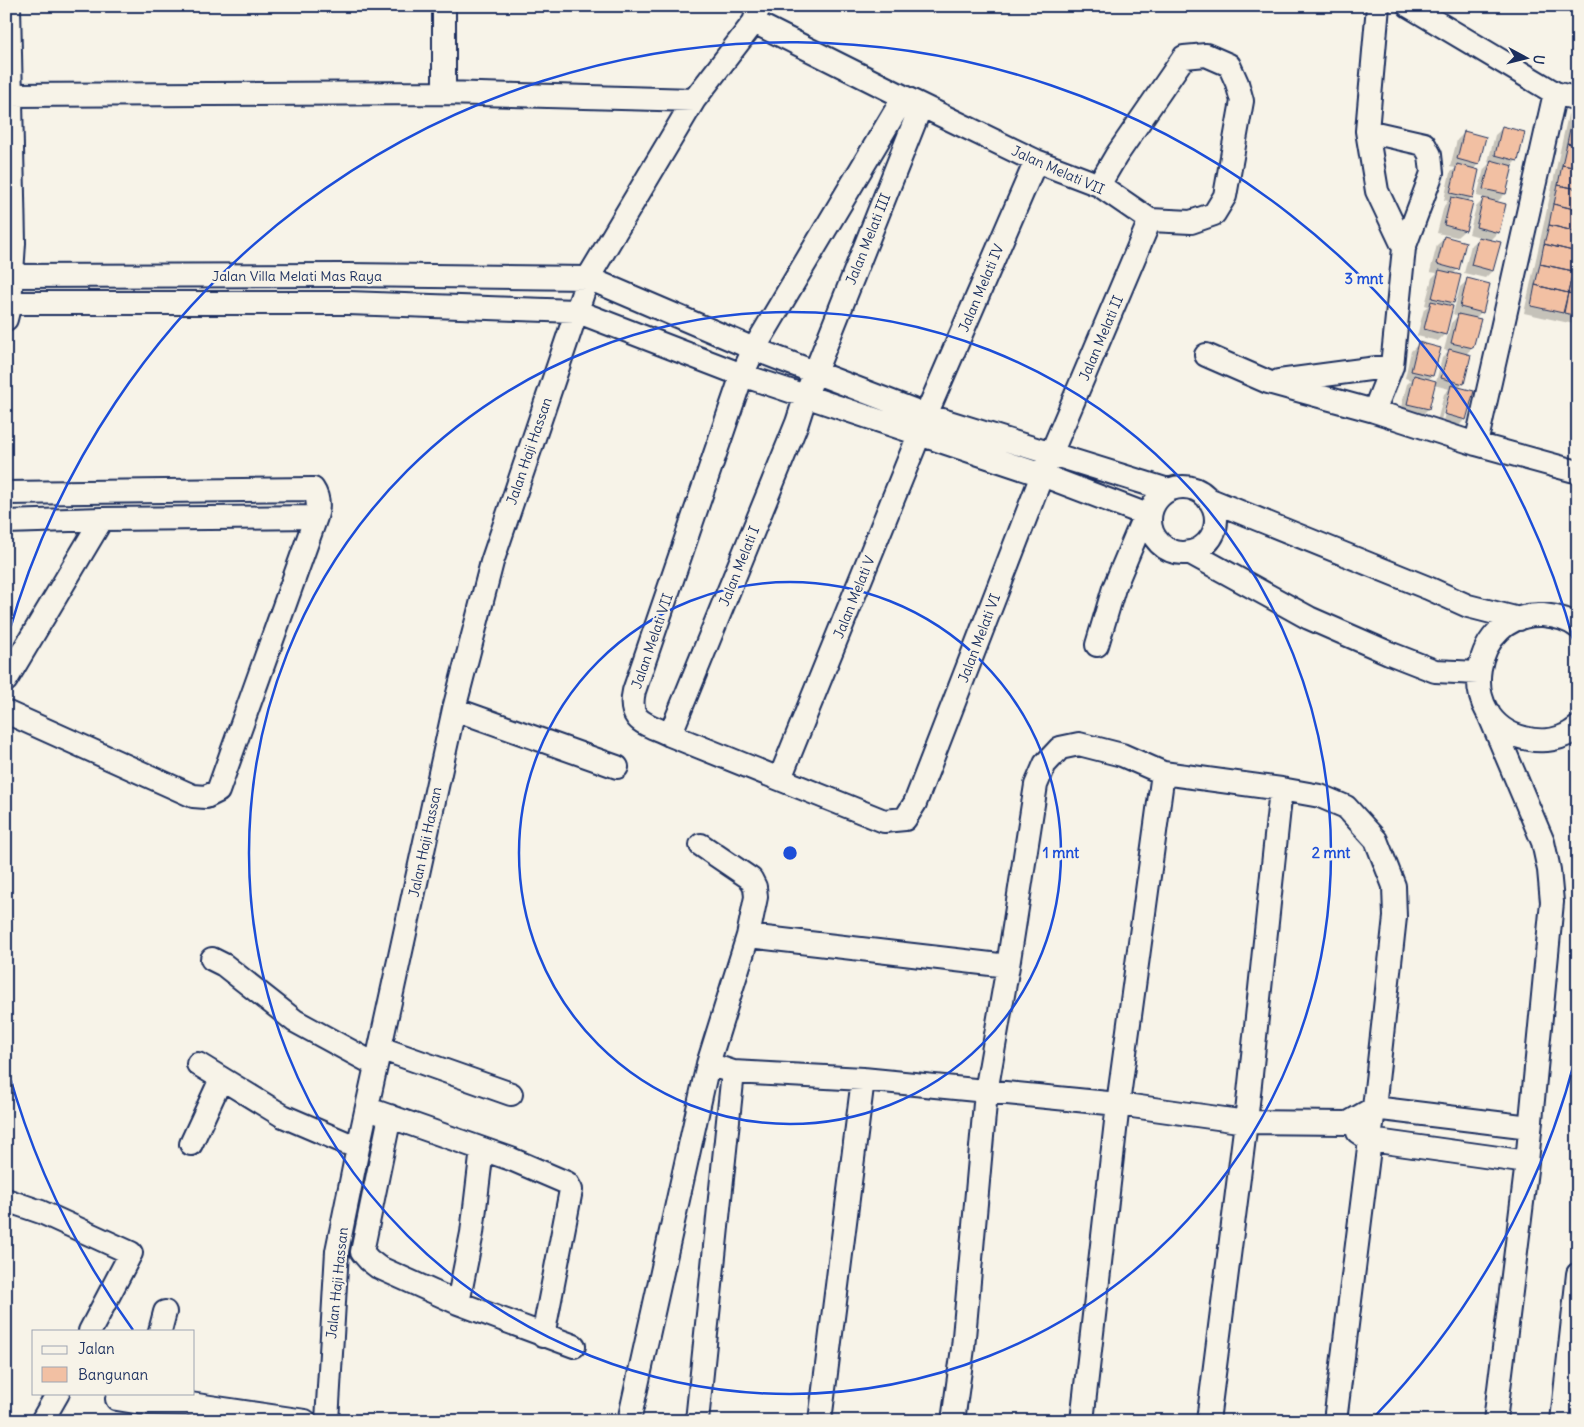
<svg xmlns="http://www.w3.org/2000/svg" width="1584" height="1427" viewBox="0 0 1584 1427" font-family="Delius,sans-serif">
  <rect width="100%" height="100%" fill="#f7f3e8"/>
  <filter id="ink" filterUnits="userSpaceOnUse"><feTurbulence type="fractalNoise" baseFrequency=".02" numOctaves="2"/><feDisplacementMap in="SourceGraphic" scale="10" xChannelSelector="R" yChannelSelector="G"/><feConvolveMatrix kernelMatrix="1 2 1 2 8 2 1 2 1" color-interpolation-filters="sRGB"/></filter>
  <g filter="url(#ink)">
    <path fill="#0003" fill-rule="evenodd" d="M 1576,107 L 1578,108 L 1578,325 L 1524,313 L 1568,115 Z
      M 1503,128 L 1517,160 L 1511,166 L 1505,194 L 1496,203 L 1498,232 L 1489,241 L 1492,271 L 1485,278 L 1464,273 L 1471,245 L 1480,237 L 1469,234 L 1476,207 L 1485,198 L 1477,196 L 1484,169 L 1490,163 L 1488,162 L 1495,135 Z
      M 1464,133 L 1478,164 L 1473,170 L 1471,198 L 1467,202 L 1465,230 L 1457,237 L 1437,233 L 1444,206 L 1448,201 L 1444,200 L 1450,173 L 1456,168 L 1450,167 L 1457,140 Z
      M 1445,238 L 1458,269 L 1453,274 L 1459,276 L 1453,303 L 1449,307 L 1445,334 L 1438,341 L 1417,336 L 1424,309 L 1428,306 L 1425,305 L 1432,278 L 1437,273 L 1430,272 L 1437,245 Z
      M 1468,280 L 1481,312 L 1475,319 L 1472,348 L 1465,355 L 1463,384 L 1458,388 L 1465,419 L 1458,427 L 1437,422 L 1444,394 L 1449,389 L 1434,385 L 1428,409 L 1421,416 L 1400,411 L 1407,384 L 1412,380 L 1405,378 L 1411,351 L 1419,344 L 1432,376 L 1428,380 L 1436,382 L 1442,358 L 1449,351 L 1444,350 L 1451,323 L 1458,316 L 1453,314 L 1460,287 ZM 1448,394 L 1450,394 L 1443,421 L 1441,420 Z"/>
    <path fill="#f2c0a3" stroke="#1b2f5e" d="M 1575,106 L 1578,107 L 1578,145 L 1567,143 Z
      M 1502,126 L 1525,132 L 1518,161 L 1495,155 Z
      M 1464,131 L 1486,137 L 1479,165 L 1457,159 Z
      M 1567,143 L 1578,146 L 1578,168 L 1562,165 Z
      M 1491,160 L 1513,166 L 1506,194 L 1483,189 Z
      M 1457,164 L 1479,170 L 1473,198 L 1450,193 Z
      M 1562,165 L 1578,168 L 1578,189 L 1558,185 Z
      M 1558,185 L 1578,189 L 1578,210 L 1554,204 Z
      M 1451,197 L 1473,202 L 1466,231 L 1444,225 Z
      M 1483,198 L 1506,204 L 1499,233 L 1476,227 Z
      M 1553,204 L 1578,210 L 1578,232 L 1549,225 Z
      M 1549,225 L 1578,232 L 1577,252 L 1544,244 Z
      M 1444,236 L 1466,242 L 1459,270 L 1437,264 Z
      M 1478,237 L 1501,242 L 1493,271 L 1471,265 Z
      M 1544,244 L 1577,252 L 1573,271 L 1540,264 Z
      M 1577,252 L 1578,252 L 1578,272 L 1573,271 Z
      M 1540,264 L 1573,271 L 1568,293 L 1535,285 Z
      M 1439,270 L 1461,275 L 1454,303 L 1432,298 Z
      M 1573,271 L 1578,272 L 1578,295 L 1568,293 Z
      M 1467,278 L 1490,284 L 1483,313 L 1460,307 Z
      M 1535,285 L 1568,293 L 1563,313 L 1531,306 Z
      M 1568,293 L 1578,295 L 1578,316 L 1564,313 Z
      M 1431,301 L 1453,306 L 1446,335 L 1424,329 Z
      M 1458,314 L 1481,319 L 1473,348 L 1451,343 Z
      M 1418,342 L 1441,348 L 1433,376 L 1411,371 Z
      M 1449,349 L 1471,355 L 1464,384 L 1441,378 Z
      M 1414,375 L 1436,381 L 1429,409 L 1407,404 Z
      M 1451,385 L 1474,391 L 1466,420 L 1444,414 Z"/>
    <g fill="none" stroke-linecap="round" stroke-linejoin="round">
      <g stroke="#1b2f5e" stroke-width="26">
        <path id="minor" d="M 1378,6 L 1367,131 L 1377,191 L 1404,248
          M 1409,6 L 1555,93 L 1578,99
          M 754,22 L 904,97 L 1036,161 L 1099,185 L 1150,220 L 1191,222 L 1214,214 L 1225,196 L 1242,101 L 1237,83 L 1229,65 L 1206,55 L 1184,57 L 1116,156 L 1099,185
          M 444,93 L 444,6
          M 6,95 L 444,93 L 694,100
          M 904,97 L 754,349 L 742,375 L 634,691 C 627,723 646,723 670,735 L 884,821 L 905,819 L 915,803 L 1042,475 L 1150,220
          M 1367,131 L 1424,144 L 1430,155 L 1432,173 L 1404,248 L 1392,366 L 1374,411
          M 6,276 L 347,275 L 588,278 L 754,349 L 926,415 L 1168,490
          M 6,303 L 348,303 L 576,311 L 742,375 L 1042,475 L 1150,516
          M 6,319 L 10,303 L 14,243 L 9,6
          M 1206,355 L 1268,382 L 1374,411 L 1476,444 L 1578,472
          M 1279,381 L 1392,366
          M 1476,444 L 1555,93
          M1150 520a33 33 0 1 1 66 0a33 33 0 1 1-66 0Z
          M 6,493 L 313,489 C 319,498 319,507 316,517 L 218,791 L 206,797 L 193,796 L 6,712
          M 1208,499 L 1428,588 L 1468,606 L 1519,619
          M 6,522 L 102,519 L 316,517
          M 1189,552 L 1309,618 L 1389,653 L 1435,671 L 1478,673
          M 1578,627 C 1568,619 1555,616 1543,615 C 1471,611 1453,721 1524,738 C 1543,743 1563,740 1578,727
          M 1097,645 L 1114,588 L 1145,514
          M 6,680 L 102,519
          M 454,709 L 617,767
          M 1488,712 L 1543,842 L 1549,870 L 1552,902 L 1527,1162 L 1495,1421
          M 670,735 L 797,423 L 806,395 L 921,106
          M 780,778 L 919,435 L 926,415 L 1036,161
          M 748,936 L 1008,966
          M 212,959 L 224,965 L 295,1021 L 376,1065
          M 380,1048 L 511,1094
          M 198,1064 L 283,1116 L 358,1148
          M 708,1064 L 733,1072 L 863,1079 L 1118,1104 L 1246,1122 L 1348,1123 L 1374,1108 L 1530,1127
          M 377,1112 L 511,1159 L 567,1183 L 571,1190 L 543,1336
          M 390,1116 L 362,1252 L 369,1260 L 378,1267 L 458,1303 L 574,1346
          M 1358,1132 L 1370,1140 L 1527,1162
          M 191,1144 L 221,1079
          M 6,1200 L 41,1212 L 131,1253 L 90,1331
          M 458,1303 L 472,1233 L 482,1149
          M 160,1331 L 165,1312
          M 117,1399 L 141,1403 L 143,1393
          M 141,1403 L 190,1404 L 305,1421
          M 42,1421 L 58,1393
          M 327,1421 L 337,1251 L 358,1148 L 454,709 L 492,562 L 588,278 L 694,100 L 754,22 L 759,6
          M 629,1421 L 708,1064 L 748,936 L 756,897 L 755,887 L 751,879 L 701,845
          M 697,1421 L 733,1072
          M 820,1421 L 863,1079
          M 953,1421 L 963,1348 L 986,1092 L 1008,966 L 1036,785 L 1045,764 L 1060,748 L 1079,744 L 1122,755 L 1163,773 L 1281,789 L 1320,796 L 1346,807 L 1376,840 L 1394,886 L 1395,917 L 1374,1108 L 1335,1421
          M 1082,1421 L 1118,1104 L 1163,773
          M 1208,1421 L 1246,1122 L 1281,789
          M 1562,1421 L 1578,1274"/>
      </g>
      <use href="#minor" stroke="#f7f3e8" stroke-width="22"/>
    </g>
  </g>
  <g fill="none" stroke="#1d4ed8" stroke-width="2.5">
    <circle cx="790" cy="853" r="271"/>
    <circle cx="790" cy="853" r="541"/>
    <path d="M1576 1056A812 812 0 0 1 1374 1417M133 1330A812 812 0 0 1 8 1070M8 636A812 812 0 0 1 1576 650"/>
  </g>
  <g text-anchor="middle" stroke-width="4.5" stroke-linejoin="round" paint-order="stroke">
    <g font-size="14" fill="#1b2f5e" stroke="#f7f3e8">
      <text transform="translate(1058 170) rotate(24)" y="5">Jalan Melati VII</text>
      <text transform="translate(868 239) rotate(-68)" y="5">Jalan Melati III</text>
      <text x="297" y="281">Jalan Villa Melati Mas Raya</text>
      <text transform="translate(981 288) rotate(-67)" y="5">Jalan Melati IV</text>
      <text transform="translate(1101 338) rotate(-67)" y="5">Jalan Melati II</text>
      <text transform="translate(529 451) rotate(-71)" y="5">Jalan Haji Hassan</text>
      <text transform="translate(739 566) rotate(-68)" y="5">Jalan Melati I</text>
      <text transform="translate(854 597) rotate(-68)" y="5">Jalan Melati V</text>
      <text transform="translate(979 638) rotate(-69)" y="5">Jalan Melati VI</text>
      <text transform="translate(652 641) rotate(-71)" y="5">Jalan Melati VII</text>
      <text transform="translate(425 842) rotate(-78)" y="5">Jalan Haji Hassan</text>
      <text transform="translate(337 1283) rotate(-84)" y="5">Jalan Haji Hassan</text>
    </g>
  </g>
  <circle cx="790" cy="853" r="8" fill="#1d4ed8" stroke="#f7f3e8" stroke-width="2.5"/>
  <g font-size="15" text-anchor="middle" font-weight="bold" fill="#1d4ed8" stroke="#f7f3e8" stroke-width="4.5" stroke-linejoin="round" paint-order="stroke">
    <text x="1364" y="284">3 mnt</text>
    <text x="1061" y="858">1 mnt</text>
    <text x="1331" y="858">2 mnt</text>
  </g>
  <rect width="1584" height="1427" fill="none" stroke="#f7f3e8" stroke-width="25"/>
  <rect x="12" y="12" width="1559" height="1402" fill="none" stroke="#1b2f5e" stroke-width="2" filter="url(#ink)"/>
  <rect x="32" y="1330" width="162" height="65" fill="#f7f3e8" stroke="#9fa5b1"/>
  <rect x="42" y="1346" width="25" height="8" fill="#f7f3e8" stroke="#9fa5b1"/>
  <text x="78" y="1354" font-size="15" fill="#1b2f5e">Jalan</text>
  <rect x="42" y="1367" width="25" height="15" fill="#f2c0a3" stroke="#9fa5b1"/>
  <text x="78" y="1380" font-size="15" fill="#1b2f5e">Bangunan</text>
  <g transform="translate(1526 58) rotate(97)" stroke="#f7f3e8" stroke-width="4" paint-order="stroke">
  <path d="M0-4L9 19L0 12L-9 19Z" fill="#1b2f5e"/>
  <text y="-8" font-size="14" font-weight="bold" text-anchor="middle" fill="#1b2f5e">U</text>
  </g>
</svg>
